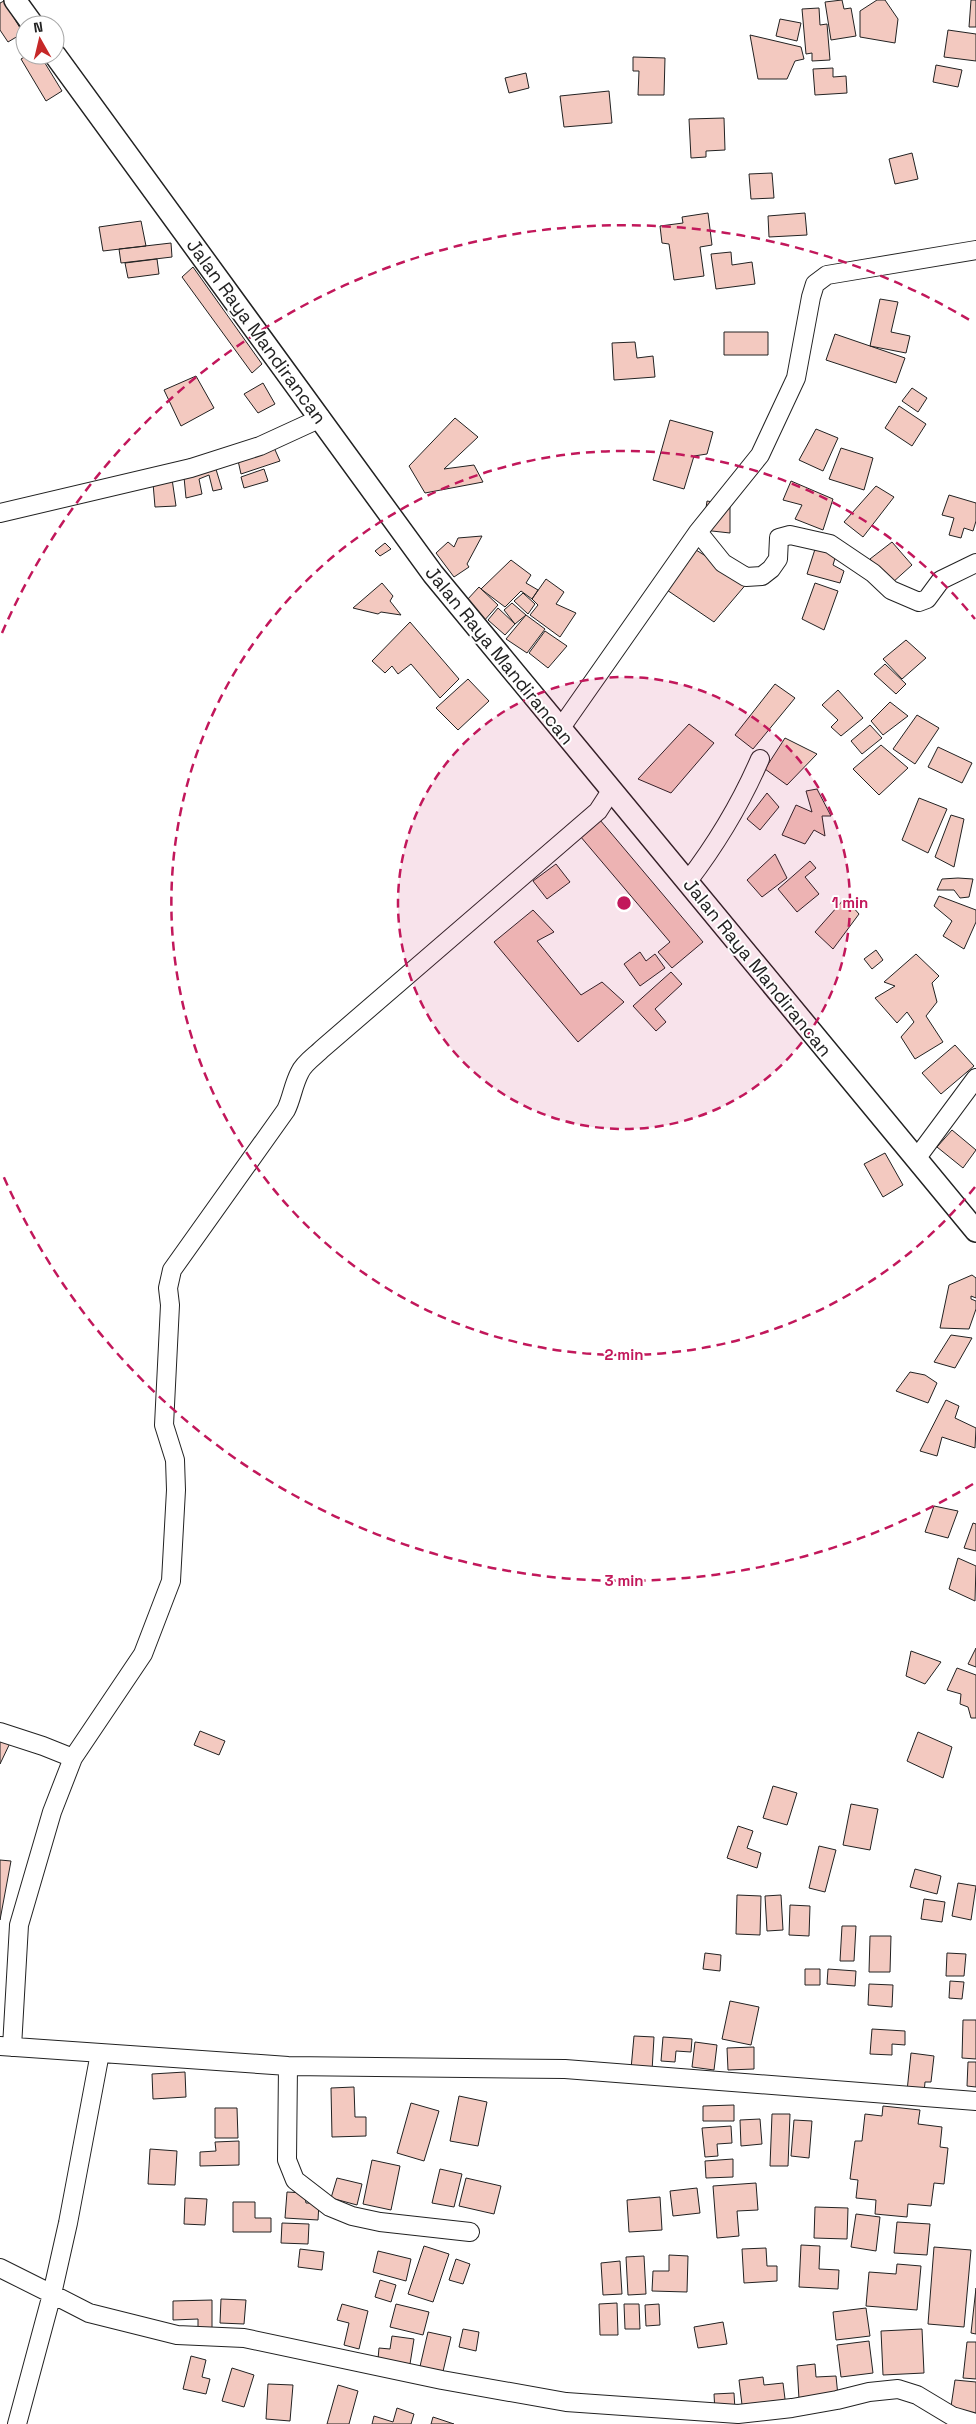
<svg xmlns="http://www.w3.org/2000/svg" width="976" height="2424" viewBox="0 0 976 2424" font-family="'Space Grotesk',sans-serif">
  <rect width="100%" height="100%" fill="#fff"/>
  <path fill="#f3c9c0" stroke="#222" d="M 842,0 L 844,9 L 851,8 L 856,36 L 831,40 L 825,2 Z
    M 877,0 L 885,0 L 898,19 L 895,43 L 860,37 L 860,11 Z
    M 971,0 L 976,0 L 976,27 L 969,27 Z
    M 4,1 L 23,33 L 8,42 L 0,30 L 0,3 Z
    M 819,8 L 820,25 L 827,24 L 830,60 L 812,61 L 812,53 L 806,54 L 802,9 Z
    M 780,19 L 801,23 L 797,41 L 776,36 Z
    M 948,30 L 976,34 L 976,61 L 944,57 Z
    M 750,35 L 801,47 L 804,59 L 795,61 L 787,79 L 758,79 Z
    M 28,55 L 40,55 L 62,91 L 46,101 L 21,59 Z
    M 633,57 L 665,58 L 664,95 L 638,95 L 639,71 L 633,71 Z
    M 936,65 L 962,70 L 958,87 L 933,82 Z
    M 833,68 L 833,77 L 846,76 L 847,93 L 815,95 L 813,69 Z
    M 526,73 L 529,88 L 509,93 L 505,78 Z
    M 609,91 L 612,123 L 564,127 L 560,96 Z
    M 724,118 L 725,150 L 706,151 L 706,157 L 691,158 L 689,119 Z
    M 912,153 L 918,179 L 895,184 L 889,159 Z
    M 772,173 L 774,198 L 751,199 L 749,174 Z
    M 708,213 L 712,245 L 700,247 L 704,276 L 674,280 L 669,244 L 662,243 L 660,226 L 683,223 L 682,217 Z
    M 805,213 L 807,235 L 769,237 L 768,216 Z
    M 141,221 L 146,246 L 103,251 L 99,227 Z
    M 171,243 L 172,257 L 121,263 L 119,249 Z
    M 731,252 L 732,265 L 752,262 L 755,284 L 716,289 L 711,254 Z
    M 157,259 L 159,274 L 128,278 L 125,263 Z
    M 193,267 L 262,364 L 252,373 L 182,277 Z
    M 880,299 L 898,302 L 891,332 L 910,336 L 906,353 L 870,346 Z
    M 724,332 L 768,332 L 768,355 L 724,355 Z
    M 835,334 L 905,358 L 896,383 L 826,360 Z
    M 635,342 L 637,358 L 653,356 L 655,377 L 614,380 L 612,343 Z
    M 196,376 L 214,408 L 181,426 L 164,390 Z
    M 263,383 L 275,404 L 258,413 L 244,394 Z
    M 912,388 L 927,398 L 918,412 L 902,401 Z
    M 899,406 L 926,424 L 912,446 L 885,428 Z
    M 455,418 L 478,437 L 444,469 L 474,465 L 483,482 L 425,493 L 409,466 Z
    M 670,420 L 713,432 L 707,454 L 694,456 L 684,489 L 653,480 Z
    M 816,429 L 838,438 L 823,471 L 799,460 Z
    M 272,443 L 280,461 L 241,474 L 237,456 Z
    M 841,448 L 873,458 L 864,490 L 829,479 Z
    M 215,466 L 222,489 L 213,491 L 209,475 L 199,479 L 202,494 L 186,498 L 184,477 Z
    M 264,469 L 268,481 L 244,488 L 241,477 Z
    M 172,479 L 176,506 L 155,507 L 153,483 Z
    M 791,481 L 833,499 L 823,530 L 795,519 L 802,505 L 783,500 Z
    M 876,486 L 894,497 L 863,537 L 844,522 Z
    M 949,495 L 976,503 L 976,521 L 973,531 L 964,528 L 961,538 L 949,535 L 954,518 L 942,515 Z
    M 707,501 L 730,505 L 730,533 L 703,530 Z
    M 482,536 L 467,564 L 469,567 L 454,577 L 436,553 L 448,542 L 454,547 L 458,538 Z
    M 892,542 L 912,565 L 892,583 L 870,559 Z
    M 385,543 L 391,549 L 380,556 L 375,551 Z
    M 817,543 L 836,555 L 833,565 L 844,571 L 840,583 L 807,574 Z
    M 696,550 L 748,582 L 714,622 L 664,588 Z
    M 511,560 L 531,575 L 526,583 L 538,590 L 532,599 L 521,591 L 505,607 L 481,589 Z
    M 546,579 L 564,592 L 556,604 L 576,613 L 560,637 L 530,615 L 538,605 L 532,599 Z
    M 382,583 L 393,596 L 390,601 L 401,615 L 381,612 L 378,614 L 353,608 Z
    M 815,583 L 838,591 L 824,630 L 802,619 Z
    M 479,587 L 498,605 L 483,622 L 466,601 Z
    M 523,593 L 535,604 L 528,614 L 514,601 Z
    M 512,603 L 526,615 L 515,624 L 504,610 Z
    M 498,608 L 515,624 L 505,635 L 488,620 Z
    M 526,615 L 545,629 L 527,653 L 506,639 Z
    M 410,622 L 459,679 L 440,698 L 411,664 L 398,674 L 392,666 L 385,673 L 372,661 Z
    M 545,631 L 567,646 L 548,668 L 529,653 Z
    M 906,640 L 926,658 L 902,679 L 883,659 Z
    M 885,664 L 906,684 L 896,694 L 874,674 Z
    M 468,679 L 489,701 L 458,730 L 436,708 Z
    M 775,684 L 795,698 L 753,749 L 735,735 Z
    M 838,690 L 863,718 L 841,736 L 831,727 L 838,720 L 822,705 Z
    M 890,702 L 908,716 L 883,735 L 871,721 Z
    M 917,715 L 939,728 L 915,764 L 893,749 Z
    M 689,724 L 714,743 L 671,793 L 638,779 Z
    M 870,725 L 882,738 L 862,754 L 851,741 Z
    M 785,738 L 817,754 L 787,785 L 765,769 Z
    M 881,745 L 908,768 L 879,795 L 853,769 Z
    M 938,747 L 972,763 L 962,783 L 928,767 Z
    M 817,789 L 831,816 L 822,816 L 825,836 L 814,830 L 805,844 L 782,835 L 796,805 L 812,812 L 806,791 Z
    M 767,793 L 779,807 L 760,830 L 747,819 Z
    M 919,798 L 947,809 L 928,853 L 902,840 Z
    M 951,815 L 964,819 L 954,867 L 935,857 Z
    M 600,820 L 703,942 L 672,968 L 658,952 L 670,942 L 580,836 Z
    M 775,854 L 787,878 L 762,897 L 747,880 Z
    M 810,861 L 816,868 L 805,877 L 819,894 L 797,912 L 778,889 Z
    M 556,864 L 570,882 L 547,899 L 533,881 Z
    M 958,878 L 973,879 L 969,897 L 960,898 L 954,890 L 937,890 L 942,879 Z
    M 939,896 L 976,910 L 976,922 L 964,949 L 943,936 L 952,921 L 934,906 Z
    M 845,898 L 859,914 L 833,949 L 815,932 Z
    M 533,910 L 554,932 L 537,941 L 581,995 L 602,982 L 624,1002 L 578,1042 L 494,942 Z
    M 876,950 L 883,960 L 872,969 L 864,959 Z
    M 640,952 L 646,961 L 655,954 L 665,968 L 640,986 L 624,964 Z
    M 916,954 L 939,976 L 932,983 L 937,1002 L 926,1016 L 943,1042 L 915,1059 L 901,1037 L 914,1022 L 907,1012 L 897,1023 L 875,998 L 895,986 L 884,982 Z
    M 671,972 L 682,984 L 655,1009 L 666,1022 L 656,1031 L 633,1006 Z
    M 955,1045 L 974,1066 L 941,1094 L 922,1073 Z
    M 952,1130 L 976,1150 L 963,1168 L 937,1147 Z
    M 885,1153 L 903,1185 L 883,1197 L 864,1164 Z
    M 972,1275 L 976,1278 L 976,1298 L 971,1296 L 971,1299 L 976,1301 L 976,1309 L 969,1329 L 940,1328 L 949,1285 Z
    M 951,1335 L 972,1338 L 955,1368 L 934,1362 Z
    M 910,1372 L 925,1375 L 937,1383 L 928,1403 L 896,1391 Z
    M 946,1400 L 959,1406 L 955,1418 L 976,1428 L 975,1448 L 942,1437 L 937,1456 L 920,1451 Z
    M 934,1506 L 958,1511 L 948,1538 L 925,1532 Z
    M 973,1523 L 976,1524 L 976,1551 L 964,1548 Z
    M 958,1558 L 976,1566 L 975,1601 L 949,1589 Z
    M 976,1648 L 976,1667 L 968,1664 Z
    M 911,1651 L 941,1662 L 925,1684 L 906,1676 Z
    M 957,1668 L 976,1675 L 976,1718 L 971,1718 L 968,1707 L 960,1704 L 961,1694 L 947,1690 Z
    M 200,1731 L 225,1741 L 219,1755 L 194,1745 Z
    M 918,1732 L 952,1747 L 943,1778 L 907,1761 Z
    M 0,1739 L 11,1741 L 0,1764 Z
    M 773,1786 L 797,1793 L 787,1825 L 763,1818 Z
    M 851,1804 L 878,1809 L 870,1850 L 843,1845 Z
    M 738,1826 L 753,1831 L 747,1848 L 761,1853 L 757,1868 L 727,1858 Z
    M 819,1846 L 836,1850 L 825,1892 L 809,1888 Z
    M 0,1860 L 11,1861 L 0,1920 Z
    M 915,1869 L 941,1876 L 937,1894 L 910,1887 Z
    M 958,1883 L 976,1886 L 971,1920 L 952,1916 Z
    M 737,1895 L 761,1896 L 760,1935 L 736,1934 Z
    M 781,1895 L 783,1930 L 767,1931 L 765,1896 Z
    M 924,1899 L 945,1902 L 942,1922 L 921,1919 Z
    M 790,1905 L 810,1906 L 809,1936 L 789,1935 Z
    M 842,1926 L 856,1926 L 854,1961 L 840,1961 Z
    M 870,1936 L 891,1936 L 890,1972 L 869,1972 Z
    M 705,1953 L 721,1955 L 720,1971 L 703,1969 Z
    M 947,1953 L 966,1954 L 964,1976 L 946,1976 Z
    M 805,1969 L 820,1969 L 820,1985 L 805,1985 Z
    M 828,1969 L 856,1971 L 855,1986 L 827,1984 Z
    M 950,1981 L 964,1982 L 962,1999 L 949,1998 Z
    M 869,1984 L 893,1985 L 892,2007 L 868,2005 Z
    M 730,2001 L 759,2007 L 751,2045 L 722,2039 Z
    M 963,2020 L 976,2020 L 976,2059 L 962,2058 Z
    M 872,2029 L 905,2031 L 905,2045 L 892,2044 L 892,2055 L 870,2054 Z
    M 634,2036 L 654,2037 L 652,2071 L 631,2069 Z
    M 663,2037 L 692,2039 L 691,2052 L 676,2051 L 675,2062 L 661,2061 Z
    M 695,2042 L 717,2045 L 714,2070 L 692,2067 Z
    M 754,2047 L 754,2069 L 728,2070 L 727,2048 Z
    M 911,2053 L 934,2056 L 931,2082 L 925,2082 L 924,2093 L 907,2091 Z
    M 968,2062 L 976,2062 L 976,2087 L 967,2086 Z
    M 185,2072 L 186,2097 L 153,2099 L 152,2074 Z
    M 354,2087 L 355,2117 L 366,2117 L 366,2136 L 332,2137 L 331,2088 Z
    M 459,2096 L 487,2102 L 478,2146 L 450,2141 Z
    M 411,2103 L 439,2111 L 424,2161 L 397,2153 Z
    M 734,2105 L 734,2121 L 703,2121 L 703,2106 Z
    M 883,2106 L 920,2110 L 918,2124 L 942,2127 L 940,2147 L 948,2148 L 944,2184 L 934,2183 L 931,2206 L 908,2204 L 907,2217 L 875,2214 L 876,2200 L 856,2198 L 858,2180 L 850,2179 L 855,2141 L 862,2141 L 865,2114 L 882,2116 Z
    M 215,2108 L 237,2108 L 238,2138 L 215,2138 Z
    M 772,2114 L 790,2114 L 788,2166 L 770,2166 Z
    M 760,2119 L 762,2144 L 741,2146 L 740,2120 Z
    M 794,2120 L 812,2121 L 809,2158 L 791,2156 Z
    M 731,2126 L 732,2143 L 717,2144 L 718,2156 L 705,2157 L 702,2128 Z
    M 239,2141 L 239,2165 L 200,2166 L 200,2152 L 216,2151 L 215,2142 Z
    M 150,2149 L 177,2151 L 175,2185 L 148,2184 Z
    M 733,2159 L 733,2177 L 706,2178 L 705,2161 Z
    M 372,2160 L 400,2166 L 391,2210 L 363,2204 Z
    M 440,2169 L 462,2174 L 454,2207 L 432,2203 Z
    M 337,2178 L 362,2184 L 357,2205 L 331,2198 Z
    M 466,2178 L 501,2186 L 494,2214 L 459,2206 Z
    M 756,2183 L 758,2210 L 737,2211 L 739,2236 L 717,2238 L 713,2186 Z
    M 697,2188 L 700,2213 L 673,2216 L 670,2191 Z
    M 287,2192 L 304,2193 L 306,2203 L 319,2203 L 318,2220 L 285,2218 Z
    M 660,2197 L 662,2230 L 629,2232 L 627,2200 Z
    M 185,2198 L 207,2199 L 205,2225 L 184,2224 Z
    M 233,2202 L 255,2202 L 255,2218 L 271,2218 L 271,2232 L 233,2232 Z
    M 815,2207 L 848,2208 L 847,2239 L 814,2238 Z
    M 856,2214 L 880,2217 L 876,2251 L 851,2247 Z
    M 897,2222 L 930,2224 L 927,2255 L 894,2253 Z
    M 282,2223 L 309,2224 L 308,2244 L 281,2243 Z
    M 801,2245 L 820,2246 L 819,2269 L 839,2270 L 838,2289 L 799,2287 Z
    M 424,2246 L 449,2254 L 433,2302 L 408,2294 Z
    M 934,2247 L 971,2250 L 964,2327 L 928,2324 Z
    M 766,2248 L 767,2266 L 777,2266 L 777,2281 L 744,2283 L 742,2249 Z
    M 300,2249 L 324,2252 L 322,2270 L 298,2267 Z
    M 378,2251 L 411,2259 L 406,2281 L 373,2272 Z
    M 669,2255 L 688,2256 L 687,2292 L 652,2291 L 653,2271 L 669,2271 Z
    M 644,2256 L 646,2294 L 628,2295 L 626,2257 Z
    M 456,2259 L 470,2264 L 463,2284 L 449,2280 Z
    M 620,2261 L 622,2294 L 603,2295 L 601,2263 Z
    M 897,2264 L 921,2266 L 917,2310 L 866,2306 L 869,2272 L 896,2274 Z
    M 380,2280 L 396,2285 L 391,2302 L 375,2297 Z
    M 976,2288 L 976,2334 L 971,2333 Z
    M 221,2299 L 246,2300 L 244,2324 L 220,2323 Z
    M 212,2300 L 212,2333 L 198,2334 L 198,2319 L 173,2320 L 173,2301 Z
    M 617,2303 L 618,2335 L 600,2335 L 599,2304 Z
    M 342,2304 L 368,2311 L 359,2349 L 344,2345 L 349,2323 L 337,2320 Z
    M 396,2304 L 429,2312 L 423,2335 L 390,2327 Z
    M 624,2304 L 639,2304 L 640,2329 L 625,2329 Z
    M 659,2304 L 660,2325 L 646,2326 L 645,2305 Z
    M 866,2308 L 870,2336 L 836,2340 L 833,2312 Z
    M 723,2322 L 727,2344 L 698,2348 L 694,2327 Z
    M 463,2329 L 479,2332 L 476,2351 L 459,2347 Z
    M 922,2329 L 924,2373 L 883,2375 L 881,2331 Z
    M 428,2332 L 451,2337 L 441,2380 L 418,2375 Z
    M 392,2336 L 414,2339 L 410,2364 L 378,2359 L 379,2348 L 390,2349 Z
    M 869,2341 L 873,2373 L 841,2377 L 837,2345 Z
    M 967,2342 L 976,2342 L 976,2379 L 963,2378 Z
    M 191,2356 L 206,2360 L 202,2377 L 210,2379 L 206,2394 L 183,2389 Z
    M 815,2364 L 816,2377 L 836,2376 L 838,2396 L 799,2399 L 797,2366 Z
    M 232,2368 L 254,2375 L 244,2407 L 222,2401 Z
    M 763,2377 L 764,2385 L 783,2383 L 786,2407 L 743,2413 L 739,2380 Z
    M 955,2380 L 976,2382 L 976,2417 L 950,2413 Z
    M 268,2384 L 293,2385 L 290,2421 L 266,2419 Z
    M 338,2385 L 358,2391 L 349,2424 L 327,2424 Z
    M 734,2393 L 735,2410 L 715,2412 L 714,2394 Z
    M 397,2408 L 414,2414 L 411,2424 L 372,2424 L 374,2416 L 393,2422 Z
    M 433,2417 L 454,2424 L 431,2424 Z"/>
  <g fill="none" stroke-linecap="round" stroke-linejoin="round">
    <g stroke="#222" stroke-width="20">
      <path id="minor" d="M 0,513 L 191,468 L 260,446 L 321,418
        M 698,532 L 723,563 L 746,577 L 762,576 L 771,569 L 778,559 L 779,538 L 790,535 L 830,544 L 873,573 L 891,590 L 919,602 L 927,599 L 941,580 L 976,563
        M 560,729 L 698,532 L 760,455 L 796,378 L 811,297 L 815,284 L 827,275 L 976,250
        M 688,881 C 717,843 741,803 760,759
        M 916,1159 L 976,1078
        M 0,1732 L 43,1746 L 73,1758
        M 0,2046 L 288,2066 L 565,2069 L 976,2101
        M 12,2047 L 19,1925 L 52,1812 L 73,1758 L 143,1654 L 171,1581 L 176,1490 L 175,1460 L 164,1425 L 170,1305 L 168,1288 L 172,1270 L 286,1110 C 292,1098 293,1085 300,1072 C 304,1063 315,1056 322,1049 L 598,811 L 611,791
        M 100,2053 L 68,2223 L 52,2294 L 89,2313 L 177,2335 L 244,2338 L 442,2380 L 566,2402 L 738,2414 L 792,2408 L 837,2400 L 869,2392 L 898,2389 L 917,2395 L 952,2416 L 976,2423
        M 288,2066 L 287,2160 L 295,2180 L 330,2207 L 352,2216 L 380,2222 L 470,2232
        M 0,2268 L 52,2294 L 17,2424"/>
    </g>
    <g stroke="#222" stroke-width="24">
      <path id="tertiary" d="M 15,0 L 33,25
        M 55,55 L 433,574 L 976,1231"/>
    </g>
    <use href="#minor" stroke="#fff" stroke-width="18"/>
    <use href="#tertiary" stroke="#fff" stroke-width="21"/>
  </g>
  <circle cx="624" cy="903" r="226" fill="#c2185b" fill-opacity=".12"/>
  <g fill="none" stroke="#c2185b" stroke-width="2.5" stroke-dasharray="9 6">
    <circle cx="624" cy="903" r="226"/>
    <path d="M975 1187A452 452 0 1 1 975 619"/>
    <path d="M973 1484A678 678 0 0 1 2 1173M2 633A678 678 0 0 1 973 322"/>
  </g>
  <g text-anchor="middle" stroke-width="4" stroke-linejoin="round" paint-order="stroke">
    <g font-size="19" fill="#222" stroke="#fff">
      <text transform="translate(257 331) rotate(54)" y="7">Jalan Raya Mandirancan</text>
      <text transform="translate(500 655) rotate(51)" y="7">Jalan Raya Mandirancan</text>
      <text transform="translate(758 967) rotate(51)" y="7">Jalan Raya Mandirancan</text>
    </g>
  </g>
  <circle cx="624" cy="903" r="8" fill="#c2185b" stroke="#fff" stroke-width="2.5"/>
  <g font-size="15" text-anchor="middle" font-weight="bold" fill="#c2185b" stroke="#fff" stroke-width="4" stroke-linejoin="round" paint-order="stroke">
    <text x="850" y="908">1 min</text>
    <text x="624" y="1360">2 min</text>
    <text x="624" y="1586">3 min</text>
  </g>
  <g transform="translate(40 40) rotate(352)"><circle r="24" fill="#ffffff" stroke="#a7a7a7"/>
  <path d="M0-4L9 19L0 12L-9 19Z" fill="#c62828"/>
  <text y="-8" font-size="14" font-weight="bold" text-anchor="middle" fill="#222222">N</text>
  </g>
</svg>
